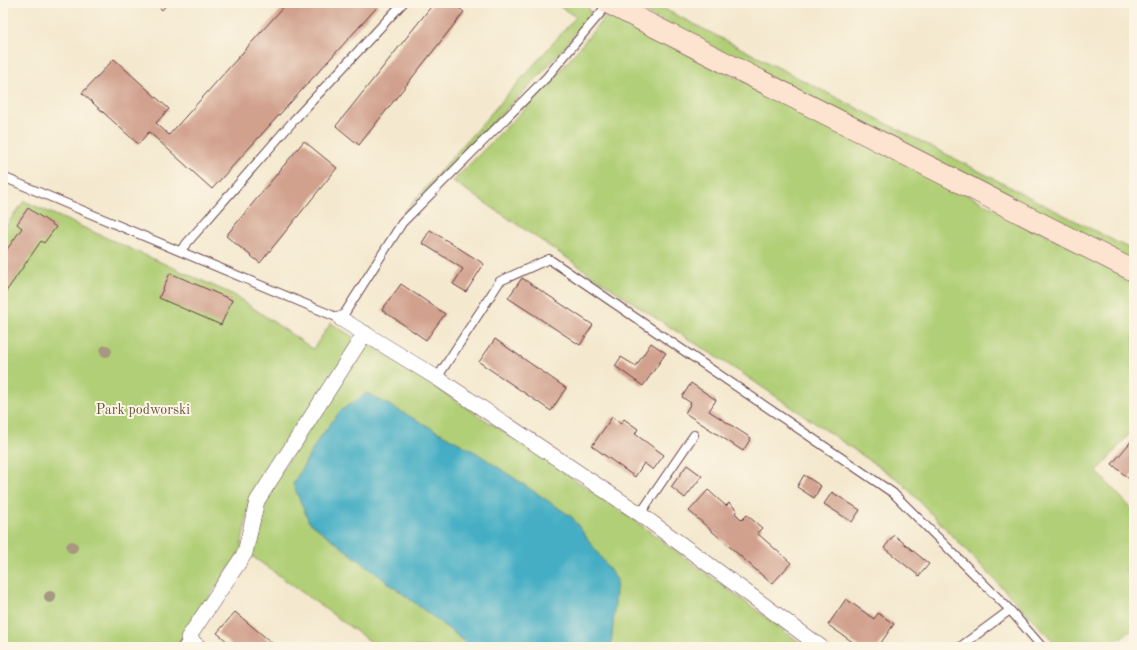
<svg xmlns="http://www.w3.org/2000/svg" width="1137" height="650" viewBox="0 0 1137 650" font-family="'Old Standard TT',serif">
  <rect width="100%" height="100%" fill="#fcf5e5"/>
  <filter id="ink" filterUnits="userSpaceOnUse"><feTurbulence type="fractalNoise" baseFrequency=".025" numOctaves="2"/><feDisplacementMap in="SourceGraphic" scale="8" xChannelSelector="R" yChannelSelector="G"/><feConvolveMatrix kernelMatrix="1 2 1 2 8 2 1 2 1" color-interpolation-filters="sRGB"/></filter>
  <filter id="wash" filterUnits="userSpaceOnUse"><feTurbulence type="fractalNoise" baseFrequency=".012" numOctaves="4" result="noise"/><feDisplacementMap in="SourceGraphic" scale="16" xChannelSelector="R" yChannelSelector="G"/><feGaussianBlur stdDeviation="0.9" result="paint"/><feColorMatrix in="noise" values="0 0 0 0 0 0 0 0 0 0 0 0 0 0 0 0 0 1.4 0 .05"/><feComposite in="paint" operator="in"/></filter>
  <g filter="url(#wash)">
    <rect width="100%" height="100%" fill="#f4e9cf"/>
    <path fill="#b1cf77" stroke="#7e7751" d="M 554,3 L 587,3 L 591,15 L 541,74 L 397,220 L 576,17 Z
      M 626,3 L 653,3 L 1134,251 L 1134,264 Z
      M 608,13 L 1134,279 L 1134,428 L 1097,472 L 1134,511 L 1134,564 L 1125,569 L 1134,583 L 1134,629 L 1106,647 L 1059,647 L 900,481 L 743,374 L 648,313 L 453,181 L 551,82 Z
      M 24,201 L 234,295 L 313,349 L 331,323 L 356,339 L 250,501 L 240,552 L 175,647 L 3,647 L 3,230 Z
      M 365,341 L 527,447 L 634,520 L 806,647 L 378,647 L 249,554 L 262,502 Z"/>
    <path fill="#45aec4" stroke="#486678" d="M 367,393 L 477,453 L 572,517 L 617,580 L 611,647 L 472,647 L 309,522 L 293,484 L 318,440 L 340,411 Z"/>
    <g id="blocks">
      <path fill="#d1a18e" d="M 155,3 L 168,3 L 162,10 Z
        M 287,3 L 376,3 L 379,5 L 212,189 L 149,132 L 138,144 L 82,93 L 114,59 L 169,109 L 156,123 L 169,135 Z
        M 434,3 L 452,3 L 464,12 L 359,145 L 336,126 Z
        M 304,141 L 337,168 L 260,263 L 226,236 Z
        M 28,208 L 56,227 L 44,243 L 41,241 L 3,296 L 3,255 L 22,228 L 17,224 Z
        M 430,230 L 484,264 L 466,292 L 453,284 L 463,269 L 422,243 Z
        M 170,273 L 232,300 L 221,325 L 159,298 Z
        M 522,278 L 593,325 L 580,345 L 508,298 Z
        M 401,284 L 445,314 L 426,340 L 382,310 Z
        M 495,339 L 566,388 L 551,411 L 479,362 Z
        M 651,343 L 666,353 L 643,386 L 615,366 L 621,357 L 636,366 Z
        M 691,383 L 716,400 L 709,411 L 751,438 L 743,451 L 685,413 L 691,403 L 682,397 Z
        M 612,417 L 621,424 L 624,419 L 638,429 L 635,434 L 664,455 L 653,470 L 644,463 L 635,477 L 592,446 Z
        M 1134,438 L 1134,472 L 1129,479 L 1112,464 Z
        M 687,465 L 702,476 L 685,498 L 671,487 Z
        M 804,475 L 821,486 L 814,498 L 797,487 Z
        M 708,490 L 726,506 L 729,503 L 737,510 L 735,513 L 742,520 L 747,515 L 762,528 L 757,533 L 791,563 L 772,584 L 689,511 Z
        M 832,492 L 860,510 L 852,522 L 824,504 Z
        M 894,535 L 929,564 L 919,576 L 884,548 Z
        M 846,599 L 874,619 L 878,613 L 894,624 L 878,647 L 860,647 L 828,625 Z
        M 235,612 L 277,647 L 234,647 L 217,633 Z"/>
    </g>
  </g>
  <g filter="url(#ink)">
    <use href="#blocks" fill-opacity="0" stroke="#643d44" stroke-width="1"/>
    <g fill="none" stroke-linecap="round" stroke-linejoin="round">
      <g stroke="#643d44" stroke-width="10">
        <path id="lane" d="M 3,177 L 341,319 L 402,223 L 546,78 L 608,4
          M 180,251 L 295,119 L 403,3
          M 437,378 L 500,281 L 549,259 L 893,493 L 1010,610
          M 640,514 L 694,435
          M 182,647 L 188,638
          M 960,647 L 1010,610 L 1042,647"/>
      </g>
      <g stroke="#643d44" stroke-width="16">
        <path id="street" d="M 341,319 L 437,378 L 640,514 L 821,647
          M 199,647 L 188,638 L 245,553 L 257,501 L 365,333"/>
      </g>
      <g stroke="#643d44" stroke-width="22">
        <path id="secondary" d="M 608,3 L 1134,271"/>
      </g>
      <use href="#lane" stroke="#fff" stroke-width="8"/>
      <use href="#street" stroke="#fff" stroke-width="15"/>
      <use href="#secondary" stroke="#fde4d1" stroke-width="21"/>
    </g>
    <g fill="#a89781">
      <circle cx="106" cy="351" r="6"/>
      <circle cx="72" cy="547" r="6"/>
      <circle cx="50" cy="597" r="6"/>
    </g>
  </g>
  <g text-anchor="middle" stroke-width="4" stroke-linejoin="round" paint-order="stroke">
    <g font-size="14" fill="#695442" stroke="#fcf5e5">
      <text x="143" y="414">Park podworski</text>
    </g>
  </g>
  <rect width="1137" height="650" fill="none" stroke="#fcf5e5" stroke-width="16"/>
</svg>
